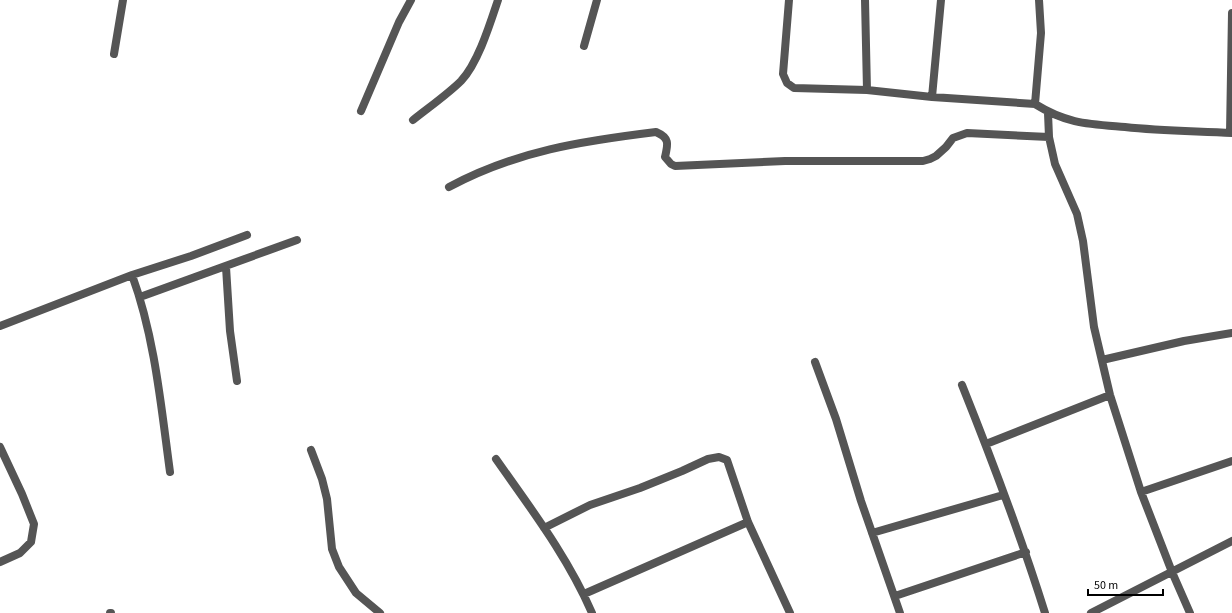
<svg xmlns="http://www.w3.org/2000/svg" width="1232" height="613" viewBox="0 0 1232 613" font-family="'Source Sans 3',sans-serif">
  <rect width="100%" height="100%" fill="#fff"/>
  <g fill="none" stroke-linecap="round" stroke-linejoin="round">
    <path stroke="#555" stroke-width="8" d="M 789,0 L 783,74 L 787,83 L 794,88 L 867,90 L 932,97 L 1035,104 C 1067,124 1089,124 1125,127 C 1161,131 1196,131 1232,133
      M 865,0 L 867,90
      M 584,46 L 597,0
      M 114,54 L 123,0
      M 932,97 L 941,0
      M 1035,104 L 1041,33 L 1039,0
      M 361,111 L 399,22 L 411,0
      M 1048,113 L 1049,137 L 1055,164 L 1077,214 L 1083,241 L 1094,327 L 1110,395 L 1141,492 L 1172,572 L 1190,613
      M 413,120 C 428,108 448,94 461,81 C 478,63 490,24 498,0
      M 1230,133 L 1232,13
      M 449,187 C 516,151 582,141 656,132 C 670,138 668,144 665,157 L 671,164 L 675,166 L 785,161 L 923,161 L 930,159 L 936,156 L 946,147 L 953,138 L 967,133 L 1049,137
      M 226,267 L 230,331 L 237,381
      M 132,275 C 155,338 161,406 170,472
      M 140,297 L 297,240
      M 0,326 L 132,275 L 191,256 L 247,235
      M 1102,360 L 1184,341 L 1232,333
      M 815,362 L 836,419 L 861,501 L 900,613
      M 962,385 C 992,460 1021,536 1045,613
      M 986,444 L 1110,395
      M 0,447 L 22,494 L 34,524 L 31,542 L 20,553 L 0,562
      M 311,450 L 322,479 L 327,499 L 332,549 L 339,567 L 356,593 L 380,613
      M 496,459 C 531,509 568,557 592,613
      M 1141,492 L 1232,461
      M 544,528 L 590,505 L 640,488 L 682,471 L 708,459 L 719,457 L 727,460 L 748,522 L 790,613
      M 872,533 L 1003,495
      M 584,594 L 748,522
      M 895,596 L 1026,552
      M 110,613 L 111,613
      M 1091,613 L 1232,541"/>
  </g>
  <path d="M1088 589v6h75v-6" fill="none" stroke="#000000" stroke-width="2"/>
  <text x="1094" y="589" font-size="12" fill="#000000" stroke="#ffffff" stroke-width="3" paint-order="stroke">50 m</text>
</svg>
